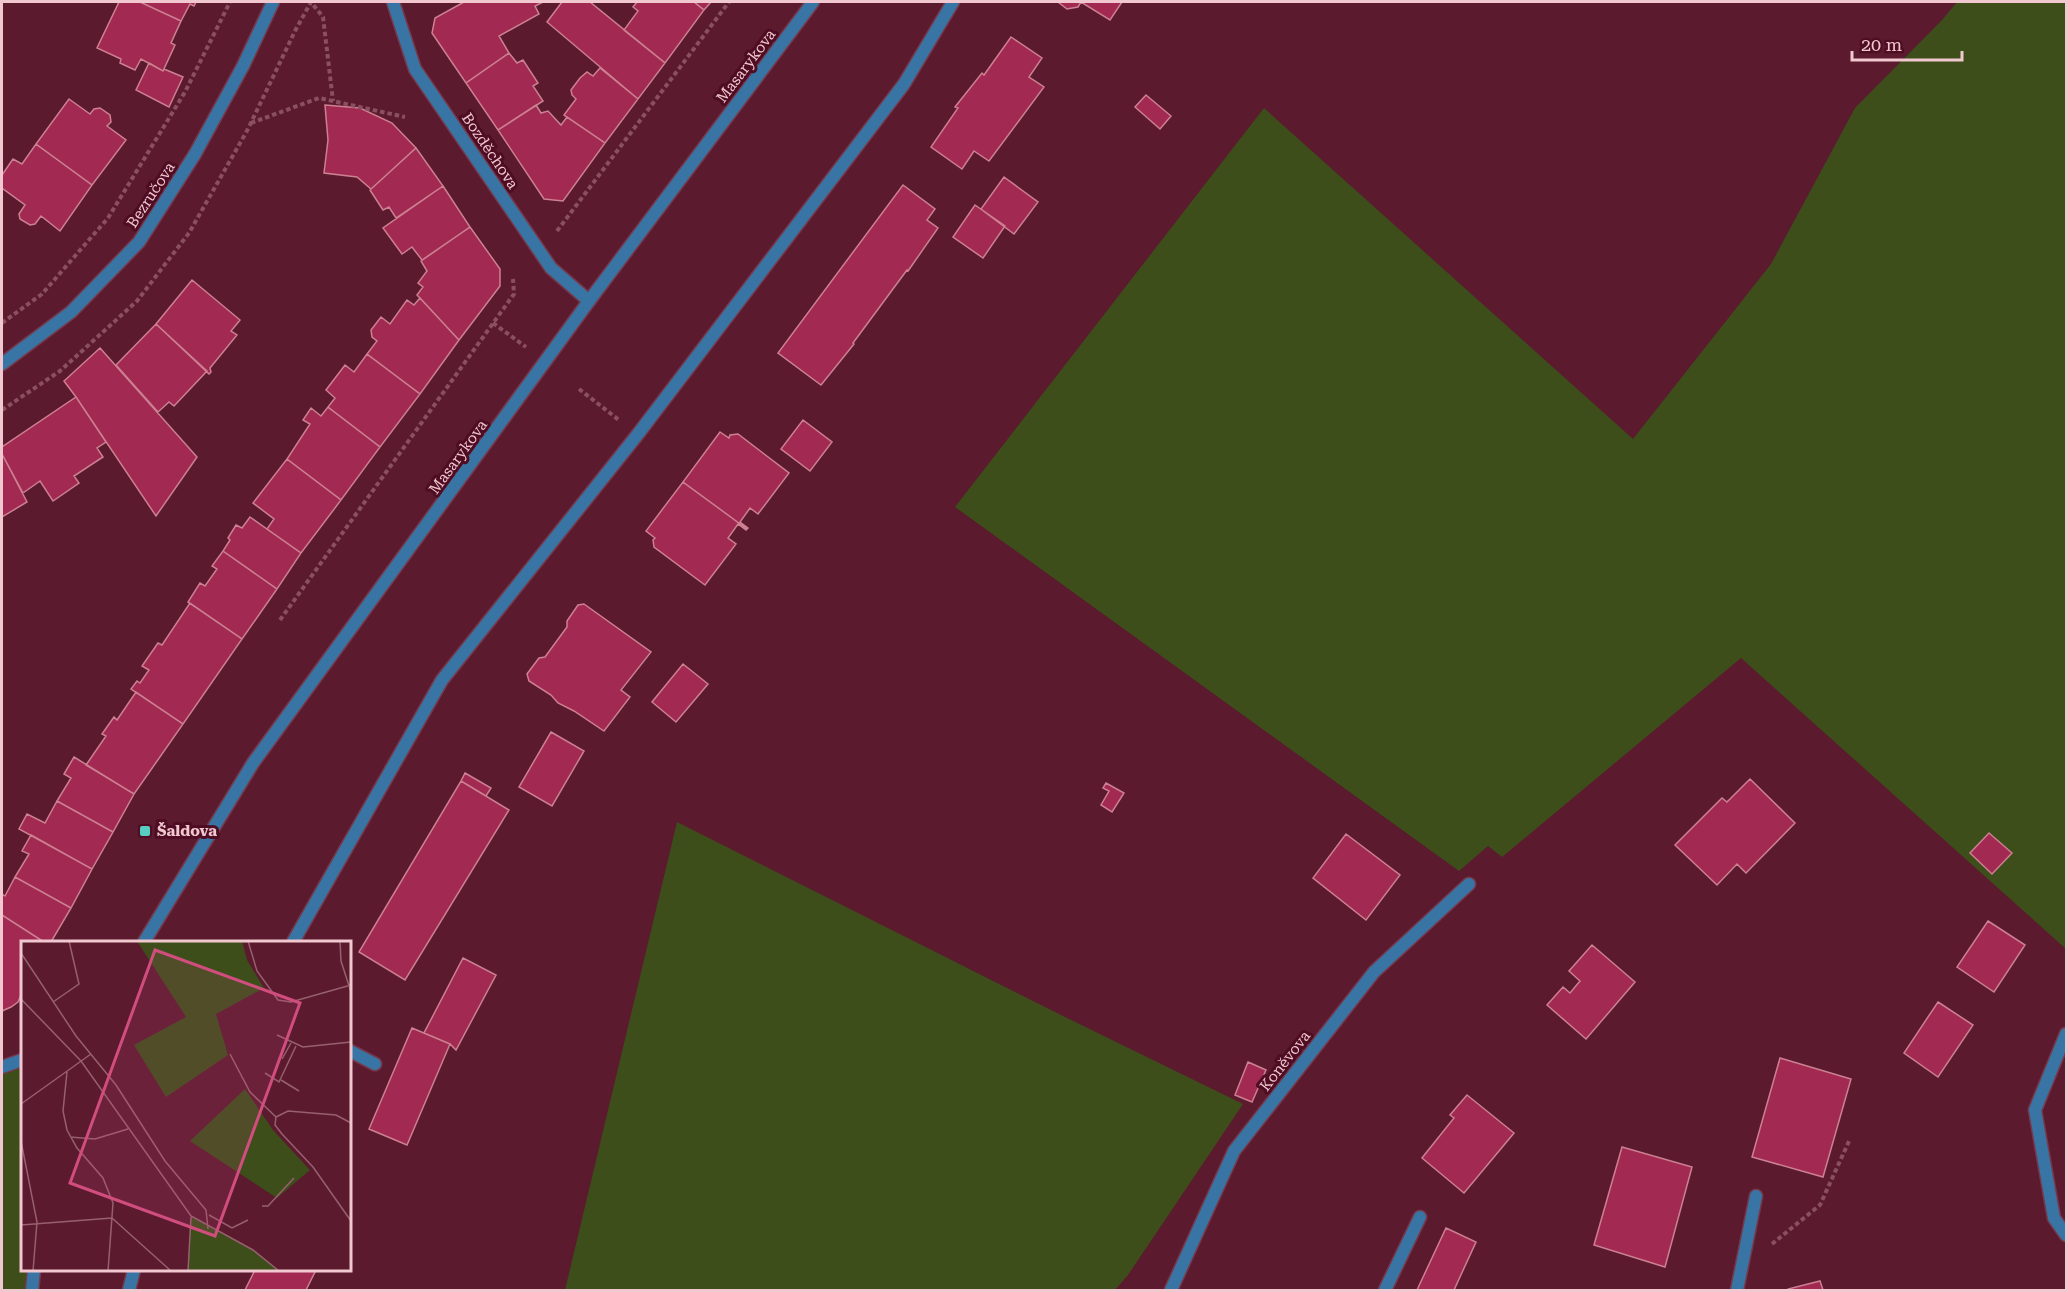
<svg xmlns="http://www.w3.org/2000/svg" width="2068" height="1292" viewBox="0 0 2068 1292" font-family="'Roboto Serif',serif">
  <rect width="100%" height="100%" fill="#5b1a2e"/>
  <path fill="#3d4e1b" d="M 1957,2 L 2066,2 L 2066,949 L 1741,658 L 1502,857 L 1488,846 L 1459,871 L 955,507 L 1264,108 L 1633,439 L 1771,264 L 1855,108 L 1942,20 Z
    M 677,822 L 1063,1016 L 1243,1104 L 1128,1275 L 1115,1290 L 565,1290 Z
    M 22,1060 L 22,1270 L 34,1270 L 32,1290 L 2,1290 L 2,1067 Z"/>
  <path fill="#a12952" stroke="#cd8092" stroke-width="1.5" d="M 119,2 L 140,2 L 181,21 L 171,43 L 175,45 L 163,71 L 141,59 L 135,70 L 120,63 L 121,59 L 97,48 Z
    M 140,2 L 196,2 L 194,6 L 190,4 L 181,21 Z
    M 464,2 L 543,2 L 535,6 L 539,14 L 499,36 L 509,53 L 466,83 L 432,33 L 435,18 Z
    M 562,2 L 590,2 L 665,63 L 638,99 L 547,22 Z
    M 637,2 L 694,2 L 704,10 L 665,63 L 624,30 L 638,11 L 633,7 Z
    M 694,2 L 711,2 L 704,10 Z
    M 1058,2 L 1122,2 L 1110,20 L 1081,2 L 1078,7 L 1067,9 Z
    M 1011,37 L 1042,58 L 1029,77 L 1044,87 L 989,161 L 974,151 L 962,169 L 931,147 L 958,108 L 955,107 L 982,73 L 984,75 Z
    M 509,53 L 517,63 L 523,60 L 538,83 L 533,86 L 543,101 L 498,130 L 466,83 Z
    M 149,63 L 163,71 L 164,69 L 183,77 L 169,107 L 136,90 Z
    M 600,68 L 638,99 L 605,143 L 564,115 L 576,99 L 572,95 L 571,90 L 580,78 L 587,72 L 593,76 Z
    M 1146,95 L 1171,116 L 1160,129 L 1135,107 Z
    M 69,99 L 90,114 L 94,109 L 100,108 L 110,115 L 111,122 L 107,126 L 126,140 L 92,185 L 36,144 Z
    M 325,105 L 360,108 L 392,123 L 416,148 L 371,189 L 357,177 L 324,173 L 328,140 Z
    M 536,105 L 541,113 L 548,111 L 561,125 L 567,117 L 605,143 L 563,201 L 544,199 L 498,130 Z
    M 36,144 L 92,185 L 60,231 L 41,216 L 35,224 L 30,225 L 20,219 L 19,214 L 25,205 L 2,188 L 2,175 L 13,159 L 22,164 Z
    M 416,148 L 443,186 L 396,218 L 389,207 L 383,210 L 370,190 Z
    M 1004,177 L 1038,202 L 1014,234 L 981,209 Z
    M 903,185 L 935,209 L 927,220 L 938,228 L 908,271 L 907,270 L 853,343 L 854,344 L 821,385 L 778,353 Z
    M 443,186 L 470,227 L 422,260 L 412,247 L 402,254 L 383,228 Z
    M 975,205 L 1005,226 L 983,258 L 953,237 Z
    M 470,227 L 500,269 L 500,286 L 459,340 L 417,295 L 423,287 L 418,283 L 427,271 L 421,261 Z
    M 192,280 L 240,320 L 231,331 L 237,335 L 210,368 L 211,372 L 209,374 L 156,324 Z
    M 420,298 L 459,340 L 420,394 L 367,354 L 377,341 L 372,337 L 371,330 L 381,317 L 390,324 L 407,300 L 414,305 Z
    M 156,324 L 207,371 L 174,406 L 169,402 L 158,412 L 116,365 Z
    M 100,348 L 197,457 L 156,516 L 76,397 L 64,381 Z
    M 367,354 L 420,394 L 380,447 L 328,407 L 335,398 L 326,390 L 345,365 L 354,372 Z
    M 76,397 L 106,442 L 97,448 L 103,457 L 74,476 L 79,483 L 53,501 L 40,481 L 23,493 L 2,454 L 2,447 Z
    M 328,407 L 380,447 L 341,500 L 287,459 L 310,424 L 303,420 L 311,408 L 321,416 Z
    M 803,420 L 832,442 L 810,471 L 781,449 Z
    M 720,432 L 729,438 L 730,435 L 738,434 L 789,473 L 758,514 L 750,508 L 740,522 L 748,528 L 747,529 L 683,482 Z
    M 2,454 L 27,502 L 2,517 Z
    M 287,459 L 341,500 L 301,553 L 267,529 L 274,519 L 253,503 Z
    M 683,482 L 747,529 L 746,530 L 738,524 L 728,538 L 736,544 L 705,585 L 654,547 L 653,540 L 655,538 L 646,531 Z
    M 250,517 L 301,553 L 277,589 L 223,551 L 230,540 L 228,538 L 236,525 L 242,528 Z
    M 223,551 L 277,589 L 242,639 L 188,602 L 200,583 L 205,586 L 217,569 L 212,566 Z
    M 190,603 L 242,639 L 183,724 L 131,689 L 137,681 L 140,683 L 149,670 L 142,666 L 158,643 L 162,645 Z
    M 584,604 L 651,652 L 621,690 L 630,697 L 604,731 L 574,711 L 558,703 L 551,695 L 529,681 L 527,674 L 539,658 L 545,657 L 567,627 L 567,621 L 578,605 Z
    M 683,664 L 708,684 L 676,722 L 652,702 Z
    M 136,692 L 183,724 L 134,794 L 86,765 L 106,736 L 102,734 L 114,717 L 117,720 Z
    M 551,732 L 584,751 L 552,806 L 519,787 Z
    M 74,757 L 134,794 L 113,832 L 57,801 L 71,778 L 64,774 Z
    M 465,773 L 491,788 L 486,796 L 461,781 Z
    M 1750,779 L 1795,823 L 1746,873 L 1737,864 L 1717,885 L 1675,845 L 1722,798 L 1727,802 Z
    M 461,781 L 509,810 L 405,980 L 359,952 Z
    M 1106,783 L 1124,793 L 1112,812 L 1101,805 L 1109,791 L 1103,788 Z
    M 57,801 L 113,832 L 92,869 L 19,829 L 27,814 L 45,823 Z
    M 1989,833 L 2012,853 L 1992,874 L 1970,853 Z
    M 1346,834 L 1400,875 L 1366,920 L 1313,878 Z
    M 31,835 L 92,869 L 71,908 L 15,877 L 29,854 L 22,851 Z
    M 15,877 L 71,908 L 51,942 L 44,942 L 2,915 L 2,894 L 5,896 Z
    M 2,915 L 44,942 L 22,942 L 22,993 L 18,1002 L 11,1007 L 2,1011 Z
    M 1988,921 L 2025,945 L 1994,992 L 1957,967 Z
    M 1592,945 L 1635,982 L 1586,1039 L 1547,1005 L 1563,987 L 1570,993 L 1580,981 L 1569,971 Z
    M 463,958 L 496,975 L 456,1050 L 450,1044 L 424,1033 Z
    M 1938,1002 L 1973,1025 L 1938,1077 L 1904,1053 Z
    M 412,1028 L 450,1044 L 407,1145 L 369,1129 Z
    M 1780,1058 L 1851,1079 L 1823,1177 L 1752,1157 Z
    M 1248,1062 L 1266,1070 L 1252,1102 L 1235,1095 Z
    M 1467,1095 L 1514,1133 L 1464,1193 L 1422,1158 L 1454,1118 L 1450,1115 Z
    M 1622,1147 L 1692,1167 L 1665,1267 L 1594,1245 Z
    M 1446,1228 L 1476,1242 L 1454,1290 L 1417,1290 Z
    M 255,1270 L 316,1270 L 306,1290 L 245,1290 Z
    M 1820,1281 L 1823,1290 L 1788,1290 L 1788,1289 Z"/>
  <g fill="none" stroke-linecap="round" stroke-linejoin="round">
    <g stroke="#76394b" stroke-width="15">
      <path id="service" d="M 350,1051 L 375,1064
        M 129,1290 L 134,1270
        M 1171,1290 L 1234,1151 L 1374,972 L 1469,884
        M 1385,1290 L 1420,1217"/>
    </g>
    <g stroke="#76394b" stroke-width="15">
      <path id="minor" d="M 393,2 L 415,69 L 551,268 L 589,301
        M 2,364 L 71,312 L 139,242 L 195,154 L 243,66 L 273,2
        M 293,942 L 442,680 L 638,434 L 904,84 L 953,2
        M 2066,1034 L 2035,1110 L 2054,1218 L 2066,1235
        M 2,1067 L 22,1060
        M 1737,1290 L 1756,1196"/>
    </g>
    <g stroke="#76394b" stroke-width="15">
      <path id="tertiary" d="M 144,942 L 253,763 L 589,301 L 813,2
        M 32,1290 L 34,1270"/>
    </g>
    <path stroke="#8a5061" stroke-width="4" stroke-dasharray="4.5 3" stroke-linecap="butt" d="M 251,123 L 319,98 L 405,117
      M 557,231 L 729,2
      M 2,323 L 42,294 L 108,218 L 185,92 L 230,2
      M 493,323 L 526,347
      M 579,389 L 619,420
      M 2,410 L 60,371 L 137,301 L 189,233 L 248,129 L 295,31 L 311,2 L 323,17 L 333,101
      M 280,620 L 514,294 L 513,279
      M 1772,1244 L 1820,1205 L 1850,1139"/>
    <use href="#service" stroke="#3874a4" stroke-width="12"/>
    <use href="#minor" stroke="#3874a4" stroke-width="12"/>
    <use href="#tertiary" stroke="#3874a4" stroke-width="12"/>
  </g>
  <rect fill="#57cec1" stroke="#4f0d24" stroke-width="2" x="139" y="825" width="12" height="12" rx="3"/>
  <g text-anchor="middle" stroke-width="6" stroke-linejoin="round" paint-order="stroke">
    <g font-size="15" fill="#f2c8d0" stroke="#4f0d24">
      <text transform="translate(746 66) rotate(-53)" y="5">Masarykova</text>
      <text transform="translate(490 151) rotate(56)" y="5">Bozděchova</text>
      <text transform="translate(151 195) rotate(-57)" y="5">Bezručova</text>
      <text transform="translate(458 457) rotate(-54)" y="5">Masarykova</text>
      <text transform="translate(1285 1061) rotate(-52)" y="5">Koněvova</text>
    </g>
    <g font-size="15" font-weight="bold" fill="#f2c8d0" stroke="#4f0d24" text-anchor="start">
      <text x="157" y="836">Šaldova</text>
    </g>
  </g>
  <g transform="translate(21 941)">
    <rect width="330" height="330" fill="#5b1a2e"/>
    <path d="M 116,0 L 221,0 L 226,19 L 243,47 L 195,73 L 207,114 L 145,156 L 113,104 L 165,76 ZM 224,148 L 252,189 L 289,229 L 256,257 L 169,200 ZM 170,275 L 232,309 L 258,330 L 167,330 Z" fill="#3d4e1b"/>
    <path fill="none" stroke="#97606f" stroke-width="1.5" d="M 227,0 L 236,30 L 257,59 L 270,61 L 330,44M 319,0 L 320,20 L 330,51M 0,12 L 55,95 L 95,144 L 144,220 L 185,269 L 187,288M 0,58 L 60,120 L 170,275 L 232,309 L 258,330M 32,61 L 58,43 L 48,0M 256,94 L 282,106 L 330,101M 209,113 L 229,151 L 255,176 L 254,184 L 261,193 L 292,226 L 330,280M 261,118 L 270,102M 46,131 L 42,170 L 46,189 L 56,207 L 82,237 L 92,262 L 87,330M 244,132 L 258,141 L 275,105M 260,139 L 278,150M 0,163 L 70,113M 255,176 L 267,170 L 315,174 L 330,182M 49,196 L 74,198 L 107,188M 0,200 L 16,281 L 12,330M 241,265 L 247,265 L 273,237M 188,274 L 211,287 L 227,279M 91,277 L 150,330M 0,284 L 91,277M 167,330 L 170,276"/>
    <path fill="#d04d7e" fill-opacity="0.15" stroke="#d04d7e" stroke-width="3" d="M 134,9 L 279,62 L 194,295 L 49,242 Z"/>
    <rect width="330" height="330" fill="none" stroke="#f2c8d0" stroke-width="3"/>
  </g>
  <rect width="2068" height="1292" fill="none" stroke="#f2c8d0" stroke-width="6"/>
  <path d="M1852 51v9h110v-9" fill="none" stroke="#f2c8d0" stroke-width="3"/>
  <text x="1861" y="51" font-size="18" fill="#f2c8d0" stroke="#4f0d24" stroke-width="4.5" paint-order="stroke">20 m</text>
</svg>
